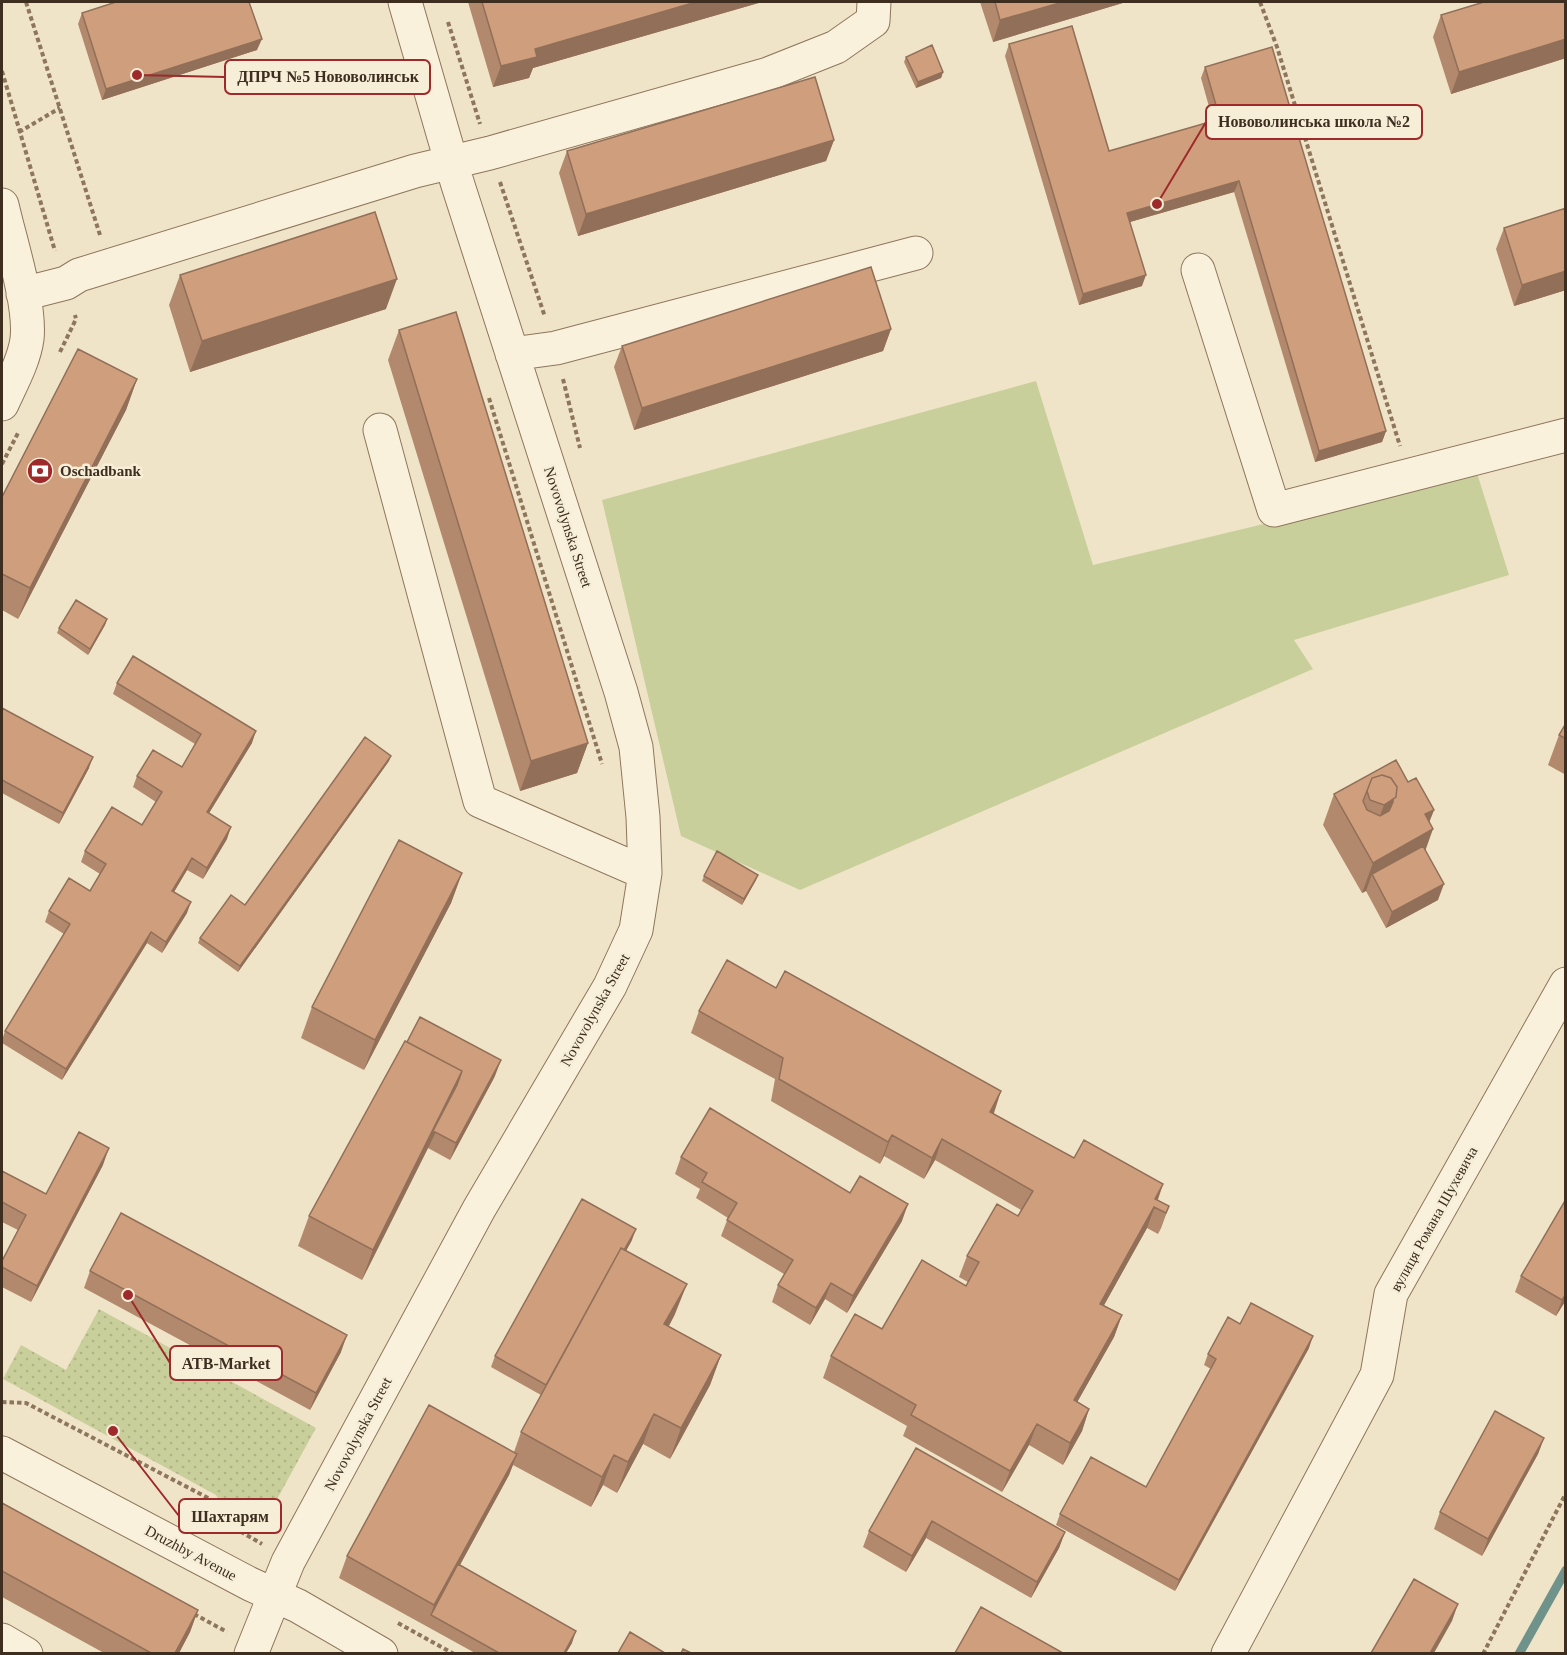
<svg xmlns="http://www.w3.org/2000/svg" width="1567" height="1655" viewBox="0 0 1567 1655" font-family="'Times New Roman',serif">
  <defs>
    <pattern id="green-dots" width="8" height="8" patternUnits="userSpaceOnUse" patternTransform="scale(1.5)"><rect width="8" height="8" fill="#c9cf9b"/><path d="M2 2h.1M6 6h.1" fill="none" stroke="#aeb285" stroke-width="1.8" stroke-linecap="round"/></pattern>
  </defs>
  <rect width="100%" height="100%" fill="#f0e4c8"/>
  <path fill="url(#green-dots)" d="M 99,1309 L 316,1428 L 258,1534 L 229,1518 L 216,1495 L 3,1379 L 21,1345 L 66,1370 Z"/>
  <path fill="#c9cf9b" d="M 1036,381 L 1093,565 L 1477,473 L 1509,575 L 1294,640 L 1313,669 L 800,890 L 681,836 L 602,500 Z"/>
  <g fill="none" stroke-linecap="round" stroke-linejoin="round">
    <path stroke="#6f938a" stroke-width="9" d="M 1519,1654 L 1566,1570"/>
    <g stroke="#8d765c" stroke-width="35">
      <path id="minor" d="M 2,205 C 10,241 31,304 27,339 C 24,361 11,384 2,404
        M 1198,270 L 1274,510 L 1566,435
        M 23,294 L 66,283 L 79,275 L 415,171 L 490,153 L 768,74 L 836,47 L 873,21 L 874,2
        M 512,354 L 556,348 L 916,253
        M 380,430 L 480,801 L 645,873
        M 2,1453 L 250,1584 L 298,1606 L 381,1654
        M 2,1640 L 26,1654
        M 251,1654 L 288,1562 L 479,1209 L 610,986 L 636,930 L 645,873 L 643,817 L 636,747 L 621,692 L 457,182 L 405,2
        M 1228,1654 L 1377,1375 L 1391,1294 L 1566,984"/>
    </g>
    <path stroke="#8d765c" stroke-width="4" stroke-dasharray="4.5 3" stroke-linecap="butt" d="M 26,2 L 100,235
      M 1260,2 L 1277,47 L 1400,446
      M 448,22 L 480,124
      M 2,71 L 55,251
      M 19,132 L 60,108
      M 500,182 L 545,317
      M 60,352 L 76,319 L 75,315
      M 563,379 L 580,448
      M 489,398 L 602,764
      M 2,464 L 18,433
      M 2,1402 L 26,1403 L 210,1499 L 224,1522 L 262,1544
      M 194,1614 L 227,1632
      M 398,1623 L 454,1654
      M 1483,1654 L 1566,1493"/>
    <use href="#minor" stroke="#faf1dc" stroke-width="33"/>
  </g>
  <path fill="#b2896c" d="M 468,2 L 762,2 L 533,68 L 529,78 L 493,87 Z
    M 980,2 L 1126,2 L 993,42 Z
    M 1566,2 L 1566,58 L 1451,94 L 1433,37 L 1441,15 Z
    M 82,13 L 257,50 L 102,100 L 78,24 Z
    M 1009,44 L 1109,151 L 1213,121 L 1201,78 L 1205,67 L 1386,431 L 1382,442 L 1315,462 L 1234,192 L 1130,222 L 1142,286 L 1079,305 L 1005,56 Z
    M 906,57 L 943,72 L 941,78 L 916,88 L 904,62 Z
    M 834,140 L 826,161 L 578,236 L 559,173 L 567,151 Z
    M 1566,208 L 1566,290 L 1514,306 L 1496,249 L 1504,228 Z
    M 180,275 L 386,309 L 190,372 L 169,305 Z
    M 891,329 L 883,351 L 634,430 L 614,367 L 622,346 Z
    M 399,330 L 588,743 L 577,773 L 520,791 L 388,360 Z
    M 137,379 L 126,410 L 18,619 L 2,610 L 2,497 Z
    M 107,619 L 105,625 L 88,655 L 57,633 L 59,628 Z
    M 117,683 L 252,743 L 209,813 L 227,839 L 203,879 L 187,870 L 174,892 L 187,913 L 162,953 L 147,943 L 62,1080 L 2,1043 L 2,1040 L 5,1031 L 64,934 L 45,922 L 49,911 L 90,891 L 100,874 L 81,862 L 85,851 L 142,825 L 156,802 L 133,787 L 137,776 L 182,767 L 195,744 L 113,694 Z
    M 2,708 L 89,768 L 59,824 L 2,793 Z
    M 1566,723 L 1566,775 L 1548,765 L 1559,735 Z
    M 389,761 L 238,972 L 198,943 L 200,938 L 245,905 Z
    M 1408,782 L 1434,810 L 1429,822 L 1425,850 L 1438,900 L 1386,928 L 1366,891 L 1362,893 L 1323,825 L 1334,794 Z
    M 462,873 L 451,903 L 364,1070 L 301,1038 L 312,1007 Z
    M 704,876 L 756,880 L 742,905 L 702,881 Z
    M 699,1011 L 993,1113 L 1074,1158 L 1163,1184 L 1158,1200 L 1169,1206 L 1158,1234 L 1147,1228 L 1104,1305 L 1122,1315 L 1114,1337 L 1077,1402 L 1089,1409 L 1082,1431 L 1063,1465 L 1029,1445 L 1002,1492 L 903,1436 L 907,1426 L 823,1378 L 831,1356 L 966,1286 L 968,1282 L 959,1277 L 967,1256 L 1018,1216 L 1021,1210 L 935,1160 L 924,1179 L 884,1156 L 880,1164 L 771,1101 L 775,1079 L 691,1033 Z
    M 495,1076 L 450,1160 L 428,1148 L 362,1280 L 298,1246 L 309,1216 Z
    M 681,1157 L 850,1193 L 902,1221 L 847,1313 L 825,1299 L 810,1325 L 772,1302 L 778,1285 L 784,1274 L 721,1236 L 728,1218 L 696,1198 L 700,1189 L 675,1174 Z
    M 103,1165 L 31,1302 L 2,1287 L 2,1261 L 18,1230 L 2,1222 L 2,1171 L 46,1194 Z
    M 1566,1199 L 1566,1300 L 1556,1316 L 1515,1292 L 1521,1276 Z
    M 632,1240 L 626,1251 L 675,1314 L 669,1326 L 721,1355 L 710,1385 L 670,1459 L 643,1444 L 617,1493 L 603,1485 L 591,1507 L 513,1465 L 509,1475 L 460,1565 L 572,1643 L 566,1653 L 475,1653 L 339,1578 L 347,1556 L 514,1452 L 521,1432 L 541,1395 L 491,1367 L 495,1356 Z
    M 90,1271 L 341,1352 L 310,1410 L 84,1288 Z
    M 1240,1324 L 1309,1348 L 1175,1591 L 1056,1525 L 1060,1514 L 1146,1487 L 1211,1369 L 1204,1365 L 1208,1354 Z
    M 1544,1438 L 1538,1454 L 1482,1556 L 1434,1529 L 1440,1512 Z
    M 916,1448 L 1065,1532 L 1059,1548 L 1031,1598 L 926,1538 L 906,1572 L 863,1547 L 869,1531 Z
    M 2,1503 L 198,1610 L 190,1632 L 179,1653 L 104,1653 L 2,1597 Z"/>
  <path fill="#916f58" d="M 696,2 L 762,2 L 533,68 L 529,78 L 493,87 L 501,66 L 535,49 Z
    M 1063,2 L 1126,2 L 993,42 L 1000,20 Z
    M 262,39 L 257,50 L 102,100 L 106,89 Z
    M 1566,39 L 1566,58 L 1451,94 L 1459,72 Z
    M 943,72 L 941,78 L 916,88 L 918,82 Z
    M 834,140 L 826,161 L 578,236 L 586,214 Z
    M 1239,181 L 1234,192 L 1123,224 L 1127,213 Z
    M 1566,271 L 1566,290 L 1514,306 L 1522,285 Z
    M 1146,275 L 1142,286 L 1079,305 L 1083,294 Z
    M 397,279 L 386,309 L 190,372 L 202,341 Z
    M 891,329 L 883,351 L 634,430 L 642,408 Z
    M 137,379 L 126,410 L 18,619 L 30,588 Z
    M 1386,431 L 1382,442 L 1315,462 L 1319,451 Z
    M 107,619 L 105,625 L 88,655 L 90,649 Z
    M 256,731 L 252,743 L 203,823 L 207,812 Z
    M 588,743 L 577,773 L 520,791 L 531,761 Z
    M 391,756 L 389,761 L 238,972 L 240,966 Z
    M 93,757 L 89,768 L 59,824 L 63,813 Z
    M 1396,797 L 1381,838 L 1369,846 L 1384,805 Z
    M 1434,810 L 1425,833 L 1433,829 L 1422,860 L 1372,874 L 1366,891 L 1362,893 L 1373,863 L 1425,814 Z
    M 231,827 L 227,839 L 203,879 L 207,868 Z
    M 192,858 L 187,870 L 168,902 L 172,891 Z
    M 462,873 L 451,903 L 364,1070 L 375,1040 Z
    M 758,875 L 756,880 L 742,905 L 744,899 Z
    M 1444,884 L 1438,900 L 1386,928 L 1392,912 Z
    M 191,902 L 187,913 L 162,953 L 166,942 Z
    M 151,932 L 147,943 L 62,1080 L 66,1069 Z
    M 501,1060 L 495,1076 L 450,1160 L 456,1143 Z
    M 462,1071 L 451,1102 L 362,1280 L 373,1250 Z
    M 1001,1091 L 994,1113 L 982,1133 L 990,1112 Z
    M 892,1135 L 884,1156 L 880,1164 L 888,1142 Z
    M 942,1139 L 935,1160 L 924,1179 L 932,1158 Z
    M 109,1148 L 103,1165 L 31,1302 L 37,1286 Z
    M 1163,1184 L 1147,1228 L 1093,1325 L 1100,1304 Z
    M 908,1204 L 902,1221 L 847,1313 L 853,1296 Z
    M 1169,1206 L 1161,1228 L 1158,1234 L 1166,1213 Z
    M 636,1229 L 632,1240 L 545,1397 Z
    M 831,1283 L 825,1299 L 810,1325 L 816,1308 Z
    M 687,1284 L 675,1314 L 653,1355 L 664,1324 Z
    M 1566,1294 L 1566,1300 L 1556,1316 L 1562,1300 Z
    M 1122,1315 L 1114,1337 L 1066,1422 L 1074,1400 Z
    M 347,1335 L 341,1352 L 310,1410 L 316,1393 Z
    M 1313,1336 L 1309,1348 L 1175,1591 L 1179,1580 Z
    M 721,1355 L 710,1385 L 670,1459 L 681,1428 Z
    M 1089,1409 L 1082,1431 L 1063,1465 L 1070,1443 Z
    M 654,1414 L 643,1444 L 617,1493 L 628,1462 Z
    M 1037,1424 L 1029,1445 L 1002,1492 L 1010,1471 Z
    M 1544,1438 L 1538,1454 L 1482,1556 L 1488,1539 Z
    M 517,1454 L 509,1475 L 432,1616 L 431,1615 L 434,1605 Z
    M 614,1455 L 603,1485 L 591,1507 L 602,1477 Z
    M 932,1521 L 926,1538 L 906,1572 L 912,1556 Z
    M 1065,1532 L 1059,1548 L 1031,1598 L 1037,1582 Z
    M 1458,1604 L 1452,1621 L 1434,1653 L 1430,1653 Z
    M 198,1610 L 190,1632 L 179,1653 L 175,1653 Z
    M 576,1631 L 572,1643 L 566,1653 L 564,1653 Z"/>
  <path fill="#cf9f7d" stroke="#916f58" stroke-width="1.5" fill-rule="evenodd" d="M 116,2 L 249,2 L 262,39 L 106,89 L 82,13 Z
    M 482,2 L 696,2 L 535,49 L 537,57 L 501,66 Z
    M 995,2 L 1063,2 L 1000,20 Z
    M 1484,2 L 1566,2 L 1566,39 L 1459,72 L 1441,15 Z
    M 1072,26 L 1109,151 L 1220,119 L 1205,67 L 1272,47 L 1386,431 L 1319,451 L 1239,181 L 1127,213 L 1146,275 L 1083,294 L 1009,44 Z
    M 932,45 L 943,72 L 918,82 L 906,57 Z
    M 815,77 L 834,140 L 586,214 L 567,151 Z
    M 1566,208 L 1566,271 L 1522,285 L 1504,228 Z
    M 375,212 L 397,279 L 202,341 L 180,275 Z
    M 871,267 L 891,329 L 642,408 L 622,346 Z
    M 456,312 L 588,743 L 531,761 L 399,330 Z
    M 78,349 L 137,379 L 30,588 L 2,574 L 2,497 Z
    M 76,600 L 107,619 L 90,649 L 59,628 Z
    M 133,656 L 256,731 L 207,812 L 231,827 L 207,868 L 192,858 L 172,891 L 191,902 L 166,942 L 151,932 L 66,1069 L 5,1031 L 70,924 L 49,911 L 69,878 L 90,891 L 106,864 L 85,851 L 112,807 L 142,825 L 162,792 L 137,776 L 153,750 L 182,767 L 201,734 L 117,683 Z
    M 2,708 L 93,757 L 63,813 L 2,780 Z
    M 1566,723 L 1566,739 L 1559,735 Z
    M 365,737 L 391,756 L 240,966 L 200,938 L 231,895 L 245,905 Z
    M 1396,760 L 1408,782 L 1416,778 L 1434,810 L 1425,814 L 1433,829 L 1373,863 L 1334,794 ZM 1382,775 L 1391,778 L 1397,787 L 1396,797 L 1393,799 L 1393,802 L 1389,811 L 1380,816 L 1367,810 L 1363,801 L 1372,778 Z
    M 1382,775 L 1391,778 L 1397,787 L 1396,797 L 1384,805 L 1370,800 L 1367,791 L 1372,778 Z
    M 399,840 L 462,873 L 375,1040 L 312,1007 Z
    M 1423,846 L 1444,884 L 1392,912 L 1372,874 Z
    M 717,851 L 758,875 L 744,899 L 704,876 Z
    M 727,960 L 776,988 L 785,971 L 1001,1091 L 990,1112 L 1074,1158 L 1084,1140 L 1163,1184 L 1155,1199 L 1169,1206 L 1166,1213 L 1154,1207 L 1100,1304 L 1122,1315 L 1074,1400 L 1089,1409 L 1070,1443 L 1037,1424 L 1010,1471 L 911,1415 L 916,1405 L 831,1356 L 855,1314 L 882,1329 L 922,1260 L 966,1286 L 979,1262 L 967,1256 L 997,1204 L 1018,1216 L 1033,1191 L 942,1139 L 932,1158 L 892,1135 L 888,1142 L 779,1079 L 783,1058 L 699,1011 Z
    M 420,1017 L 501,1060 L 456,1143 L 433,1131 L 457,1085 L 462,1071 L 407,1042 Z
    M 405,1041 L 462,1071 L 373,1250 L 309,1216 Z
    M 710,1108 L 850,1193 L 860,1176 L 908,1204 L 853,1296 L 831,1283 L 816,1308 L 778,1285 L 793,1260 L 727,1220 L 737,1203 L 702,1182 L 707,1173 L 681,1157 Z
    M 79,1132 L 109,1148 L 37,1286 L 2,1267 L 2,1261 L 26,1215 L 2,1202 L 2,1171 L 46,1194 Z
    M 582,1199 L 636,1229 L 624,1250 L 621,1248 L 546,1385 L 495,1356 Z
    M 1566,1199 L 1566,1294 L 1562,1300 L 1521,1276 Z
    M 121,1213 L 347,1335 L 316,1393 L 90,1271 Z
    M 621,1248 L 687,1284 L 664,1324 L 721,1355 L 681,1428 L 654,1414 L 628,1462 L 614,1455 L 602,1477 L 521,1432 Z
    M 1251,1303 L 1313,1336 L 1179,1580 L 1060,1514 L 1091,1457 L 1146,1487 L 1216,1359 L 1208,1354 L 1228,1317 L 1240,1324 Z
    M 429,1405 L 517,1454 L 434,1605 L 347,1556 Z
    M 1495,1411 L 1544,1438 L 1488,1539 L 1440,1512 Z
    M 916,1448 L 1065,1532 L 1037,1582 L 932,1521 L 912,1556 L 869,1531 Z
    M 2,1503 L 198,1610 L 175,1653 L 151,1653 L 2,1571 Z
    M 458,1564 L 576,1631 L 564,1653 L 499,1653 L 431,1615 Z
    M 1414,1579 L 1458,1604 L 1430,1653 L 1371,1653 Z
    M 981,1607 L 1063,1653 L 955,1653 Z
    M 630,1632 L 665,1653 L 618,1653 Z
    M 683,1649 L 691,1653 L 681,1653 Z"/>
  <defs>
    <g id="bank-disc" transform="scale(1.35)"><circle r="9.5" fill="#9e2a2b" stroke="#f7eed8"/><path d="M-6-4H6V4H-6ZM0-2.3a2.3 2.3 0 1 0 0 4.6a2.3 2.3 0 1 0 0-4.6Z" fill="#fff"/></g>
  </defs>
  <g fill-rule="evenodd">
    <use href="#bank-disc" x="40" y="471"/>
  </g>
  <g text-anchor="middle" stroke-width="5" stroke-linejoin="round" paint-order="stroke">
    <g font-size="15" font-weight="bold" fill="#3d2e20" stroke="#f7eed8" text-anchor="start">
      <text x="60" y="476">Oschadbank</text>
    </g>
    <g font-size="15" fill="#3d2e20" stroke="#f7eed8">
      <text transform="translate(568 527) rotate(72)" y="5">Novovolynska Street</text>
      <text transform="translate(595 1010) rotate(-61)" y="5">Novovolynska Street</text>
      <text transform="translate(1434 1219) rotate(-61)" y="5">вулиця Романа Шухевича</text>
      <text transform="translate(358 1434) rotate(-62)" y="5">Novovolynska Street</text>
      <text transform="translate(191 1553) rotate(28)" y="5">Druzhby Avenue</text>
    </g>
  </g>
  <path fill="none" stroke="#9e2a2b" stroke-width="2" d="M137 75L225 77M1157 204L1206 122M128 1295L170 1363M113 1431L179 1516"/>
  <g fill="#9e2a2b" stroke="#f7eed8" stroke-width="2">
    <circle cx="137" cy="75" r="6"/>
    <circle cx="1157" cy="204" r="6"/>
    <circle cx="128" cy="1295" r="6"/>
    <circle cx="113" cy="1431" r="6"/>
  </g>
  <g fill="#f7eed8" stroke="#9e2a2b" stroke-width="2">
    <rect x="225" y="60" width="205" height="34" rx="6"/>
    <rect x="1206" y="105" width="216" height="34" rx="6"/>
    <rect x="170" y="1346" width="112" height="34" rx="6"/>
    <rect x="179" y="1499" width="102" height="34" rx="6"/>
  </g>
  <g font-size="16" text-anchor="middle" font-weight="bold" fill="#3d2e20">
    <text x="328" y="82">ДПРЧ №5 Нововолинськ</text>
    <text x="1314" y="127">Нововолинська школа №2</text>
    <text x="226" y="1369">ATB-Market</text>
    <text x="230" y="1522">Шахтарям</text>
  </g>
  <rect width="1567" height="1655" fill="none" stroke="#3d2e20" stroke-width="6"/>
</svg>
